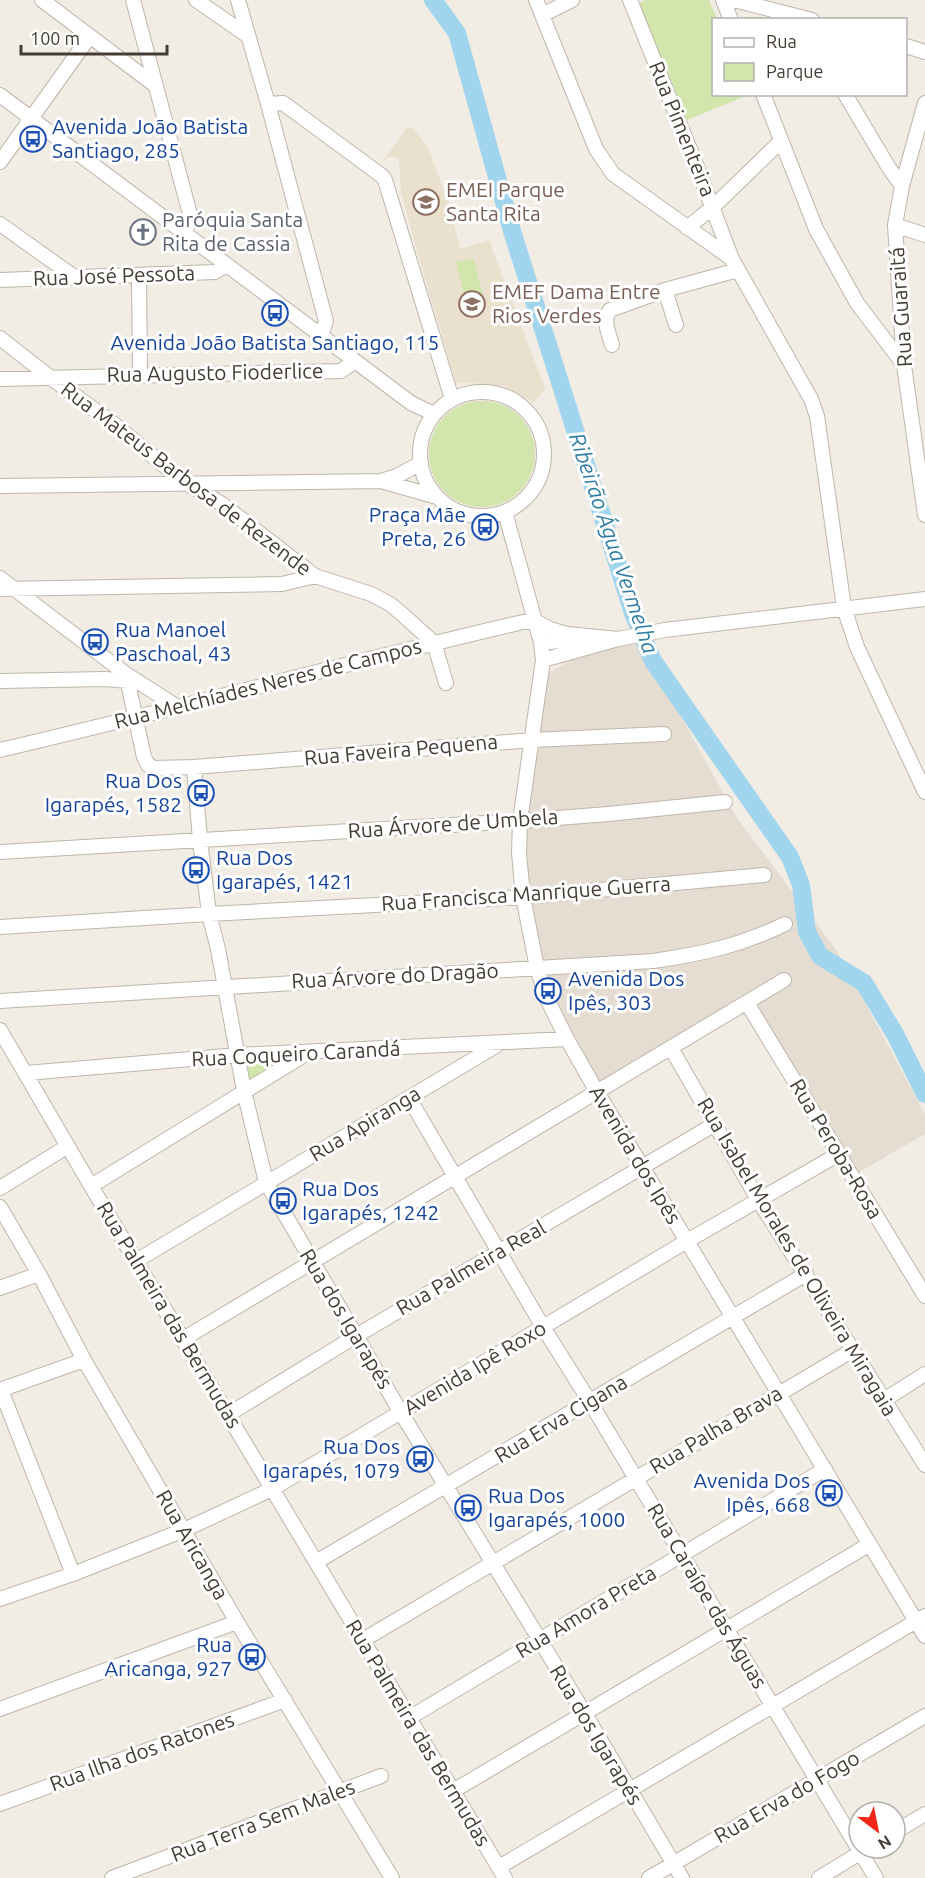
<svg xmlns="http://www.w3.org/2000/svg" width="925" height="1878" viewBox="0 0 925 1878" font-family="Ubuntu,sans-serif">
  <rect width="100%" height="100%" fill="#f1ece4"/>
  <path fill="#e5ddd2" d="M 639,641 L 737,818 L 837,951 L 925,1114 L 925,1134 L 854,1175 L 750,1003 L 601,1092 L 551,1004 L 525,890 L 524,815 L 545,675 L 571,660 Z"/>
  <path fill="#eae0ce" d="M 413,127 L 430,152 L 451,211 L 460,249 L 489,240 L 545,389 L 533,403 L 504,386 L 470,383 L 456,383 L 420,262 L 401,192 L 399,160 L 394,157 L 388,157 L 382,162 L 407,128 Z"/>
  <path fill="#d1e5ad" d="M 646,0 L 709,0 L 717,19 L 714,20 L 714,94 L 748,95 L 687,120 L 639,3 Z
    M 473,258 L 483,294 L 465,299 L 456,262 Z
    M429 454a53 53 0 1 1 106 0a53 53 0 1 1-106 0Z
    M 319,1051 L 249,1092 L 242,1055 Z"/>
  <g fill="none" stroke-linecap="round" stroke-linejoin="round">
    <path stroke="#a1d5ed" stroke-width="18" d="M 433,0 L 457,33 L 512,231 L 633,613 L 653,661 L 790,857 L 801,885 L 807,932 L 820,956 L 864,983 L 895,1034 L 925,1094"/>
    <g stroke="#bfb6aa" stroke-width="16">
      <path id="minor" d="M 42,0 L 156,86
        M 133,0 L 191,218 L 184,233
        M 196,0 L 248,36
        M 238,0 L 268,104 L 326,321 L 321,336
        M 536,0 L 596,149 L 613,174 L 732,259 L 811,399 L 817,416 L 844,608 L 857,647 L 925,792
        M 630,0 L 697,167 L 732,259
        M 723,0 L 731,20
        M 734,0 L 812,20
        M 542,15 L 572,0
        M 906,46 L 925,52
        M 763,94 L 816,229 L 857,303 L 904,365
        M 845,94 L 889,168 L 902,186
        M 0,95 L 411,403 L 434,414
        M 925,103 L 902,186 L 895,225 L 904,365 L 925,515
        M 268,104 L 283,103 L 382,176 L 385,180 L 452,399
        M 0,162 L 90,36
        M 0,224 L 73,276
        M 895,225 L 925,235
        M 687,228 L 713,207 L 781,141
        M 139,275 L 140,374
        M 0,280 L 215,272 L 226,265
        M 665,290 L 676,325
        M 0,338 L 51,378 L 114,424 L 184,482 L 222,504 L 315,576 L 371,594 L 390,604 L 402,614 L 434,643 L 446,683
        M 612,345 C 609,333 602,321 610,310 L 665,290 L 738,270
        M 0,379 L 341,371 L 355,361
        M420 454a62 62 0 1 1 124 0a62 62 0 1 1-124 0Z
        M 381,481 L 397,476 L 421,463
        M 0,486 L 381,481 L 437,497
        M 505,512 L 541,643 L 543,660 L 520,821 L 519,853 L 523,897 L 537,968 L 547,999 L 567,1039 L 597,1092 L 925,1636
        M 0,578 L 126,674 L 179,708
        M 0,589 L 282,584 L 315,576
        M 541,643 L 576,639
        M 543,660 L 618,639 L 665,630 L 925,599
        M 126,674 L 144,757 L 148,765 L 154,768 L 194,767 L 532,740 L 664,734
        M 0,681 L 105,679 L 128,681
        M 0,750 C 175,709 348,663 523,622 L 537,622 L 550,629 L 567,634 L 618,639
        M 194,767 L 200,840 L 209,914 L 218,949 L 244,1091 L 266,1182 L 400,1411 L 585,1714 L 682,1878
        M 0,852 L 520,821 L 608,814 L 725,802
        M 0,927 L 209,914 L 523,897 L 764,875
        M 0,1001 L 653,961 C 701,954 740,946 785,924
        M 747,1003 L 925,1296
        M 0,1030 L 91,1186 L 505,1878
        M 671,1048 L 759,1201 L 925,1465
        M 26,1073 L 238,1055 L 567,1039
        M 409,1098 L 543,1327 L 590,1402 L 876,1878
        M 91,1186 L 309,1052
        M 0,1188 L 68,1146
        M 0,1207 L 39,1274 L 84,1360 L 237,1622 L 392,1878
        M 136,1261 L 499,1044
        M 0,1288 L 39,1274
        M 183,1339 L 784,980
        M 0,1390 L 84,1360
        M 1,1390 L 73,1574
        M 884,1400 L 925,1374
        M 229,1414 L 356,1336 L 715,1124
        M 316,1562 L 806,1274
        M 0,1599 L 73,1574 L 184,1530 L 272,1489 L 687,1241 L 839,1154
        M 363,1640 L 853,1350
        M 0,1709 L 237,1622
        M 409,1718 L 825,1469
        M 453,1791 L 870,1544
        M 0,1804 L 285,1700
        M 895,1832 L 925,1814
        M 499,1867 L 925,1616
        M 112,1878 L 381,1776
        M 649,1878 L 925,1716
        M 819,1878 L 868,1848"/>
    </g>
    <use href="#minor" stroke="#fff" stroke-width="14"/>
  </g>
  <defs>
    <g id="bus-ring" transform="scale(1.35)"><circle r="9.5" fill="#fff" stroke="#1a4fb4" stroke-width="1.5"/><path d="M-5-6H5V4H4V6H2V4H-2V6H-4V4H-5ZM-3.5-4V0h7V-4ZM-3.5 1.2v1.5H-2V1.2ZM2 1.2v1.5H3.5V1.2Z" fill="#1a4fb4"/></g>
    <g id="school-ring" transform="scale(1.35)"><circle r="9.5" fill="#fff" stroke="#8d6e63" stroke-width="1.5"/><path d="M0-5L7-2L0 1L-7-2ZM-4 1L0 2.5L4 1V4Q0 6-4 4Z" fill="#8d6e63"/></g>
    <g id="church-ring" transform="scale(1.35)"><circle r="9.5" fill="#fff" stroke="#6b7280" stroke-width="1.5"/><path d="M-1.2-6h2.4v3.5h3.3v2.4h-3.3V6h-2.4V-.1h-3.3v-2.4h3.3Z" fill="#6b7280"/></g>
  </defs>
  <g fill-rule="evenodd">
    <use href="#bus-ring" x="33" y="139"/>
    <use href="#school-ring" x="426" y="202"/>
    <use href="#church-ring" x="143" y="232"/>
    <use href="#school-ring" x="472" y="304"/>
    <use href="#bus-ring" x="275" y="313"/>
    <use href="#bus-ring" x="485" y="527"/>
    <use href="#bus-ring" x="95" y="642"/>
    <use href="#bus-ring" x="201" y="793"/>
    <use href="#bus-ring" x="196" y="870"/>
    <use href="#bus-ring" x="548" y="991"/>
    <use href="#bus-ring" x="283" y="1201"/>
    <use href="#bus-ring" x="420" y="1459"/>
    <use href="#bus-ring" x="829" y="1493"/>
    <use href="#bus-ring" x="468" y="1508"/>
    <use href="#bus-ring" x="252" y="1657"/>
  </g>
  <g text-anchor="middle" stroke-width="6" stroke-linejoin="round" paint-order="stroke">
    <g font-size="21" fill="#164399" stroke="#fff" text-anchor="start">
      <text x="52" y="134">Avenida João Batista<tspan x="52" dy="24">Santiago, 285</tspan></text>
      <text x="275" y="350" text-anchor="middle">Avenida João Batista Santiago, 115</text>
      <text x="466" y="522" text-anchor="end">Praça Mãe<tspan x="466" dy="24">Preta, 26</tspan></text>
      <text x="115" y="637">Rua Manoel<tspan x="115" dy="24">Paschoal, 43</tspan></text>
      <text x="182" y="788" text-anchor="end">Rua Dos<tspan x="182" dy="24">Igarapés, 1582</tspan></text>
      <text x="216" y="865">Rua Dos<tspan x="216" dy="24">Igarapés, 1421</tspan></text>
      <text x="568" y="986">Avenida Dos<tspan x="568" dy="24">Ipês, 303</tspan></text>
      <text x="302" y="1196">Rua Dos<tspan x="302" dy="24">Igarapés, 1242</tspan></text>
      <text x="400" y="1454" text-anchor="end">Rua Dos<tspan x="400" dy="24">Igarapés, 1079</tspan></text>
      <text x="810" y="1488" text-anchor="end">Avenida Dos<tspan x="810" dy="24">Ipês, 668</tspan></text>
      <text x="488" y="1503">Rua Dos<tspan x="488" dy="24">Igarapés, 1000</tspan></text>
      <text x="232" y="1652" text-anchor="end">Rua<tspan x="232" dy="24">Aricanga, 927</tspan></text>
    </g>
    <g font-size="21" fill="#433c34" stroke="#fff">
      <text transform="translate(682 129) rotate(68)" y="7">Rua Pimenteira</text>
      <text transform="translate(114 276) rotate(-2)" y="7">Rua José Pessota</text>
      <text transform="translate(901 307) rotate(-94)" y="7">Rua Guaraitá</text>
      <text transform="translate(215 373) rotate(-1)" y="7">Rua Augusto Fioderlice</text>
      <text transform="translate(186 479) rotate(37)" y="7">Rua Mateus Barbosa de Rezende</text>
      <text transform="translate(268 684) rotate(-14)" y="7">Rua Melchíades Neres de Campos</text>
      <text transform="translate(401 750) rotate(-5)" y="7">Rua Faveira Pequena</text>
      <text transform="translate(453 824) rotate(-4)" y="7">Rua Árvore de Umbela</text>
      <text transform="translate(526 894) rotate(-4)" y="7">Rua Francisca Manrique Guerra</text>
      <text transform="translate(395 976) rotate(-3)" y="7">Rua Árvore do Dragão</text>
      <text transform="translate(296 1054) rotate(-3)" y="7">Rua Coqueiro Carandá</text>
      <text transform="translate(365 1124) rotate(-31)" y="7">Rua Apiranga</text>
      <text transform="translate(836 1149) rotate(59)" y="7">Rua Peroba-Rosa</text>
      <text transform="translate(635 1155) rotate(59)" y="7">Avenida dos Ipês</text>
      <text transform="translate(797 1257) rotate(59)" y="7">Rua Isabel Morales de Oliveira Miragaia</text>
      <text transform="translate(471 1268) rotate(-30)" y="7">Rua Palmeira Real</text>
      <text transform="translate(169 1315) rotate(59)" y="7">Rua Palmeira das Bermudas</text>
      <text transform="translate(346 1319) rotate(59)" y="7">Rua dos Igarapés</text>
      <text transform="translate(475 1368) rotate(-31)" y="7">Avenida Ipê Roxo</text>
      <text transform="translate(561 1419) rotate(-31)" y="7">Rua Erva Cigana</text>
      <text transform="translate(716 1430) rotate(-31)" y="7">Rua Palha Brava</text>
      <text transform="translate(192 1545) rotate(60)" y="7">Rua Aricanga</text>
      <text transform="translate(707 1596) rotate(59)" y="7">Rua Caraípe das Águas</text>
      <text transform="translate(586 1612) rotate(-31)" y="7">Rua Amora Preta</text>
      <text transform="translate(418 1733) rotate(59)" y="7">Rua Palmeira das Bermudas</text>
      <text transform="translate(596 1735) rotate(59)" y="7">Rua dos Igarapés</text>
      <text transform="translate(142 1752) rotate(-20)" y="7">Rua Ilha dos Ratones</text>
      <text transform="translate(787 1797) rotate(-30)" y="7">Rua Erva do Fogo</text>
      <text transform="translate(263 1821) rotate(-21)" y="7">Rua Terra Sem Males</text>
    </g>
    <g font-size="21" fill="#785e54" stroke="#fff" text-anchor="start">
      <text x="446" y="197">EMEI Parque<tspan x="446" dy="24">Santa Rita</tspan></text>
      <text x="492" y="299">EMEF Dama Entre<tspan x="492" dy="24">Rios Verdes</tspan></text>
    </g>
    <g font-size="21" fill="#5b616d" stroke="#fff" text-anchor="start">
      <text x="162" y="227">Paróquia Santa<tspan x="162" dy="24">Rita de Cassia</tspan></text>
    </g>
    <g font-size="22" font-style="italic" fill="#2f7da3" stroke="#fff">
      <text transform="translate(614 543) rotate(71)" y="8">Ribeirão Água Vermelha</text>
    </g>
  </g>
  <rect x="712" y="18" width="195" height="78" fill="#ffffff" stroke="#b4b1ae" stroke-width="1.5"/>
  <rect x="724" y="38" width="30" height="9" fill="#ffffff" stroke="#b4b1ae" stroke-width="1.5"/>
  <text x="766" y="48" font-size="18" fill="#433c34">Rua</text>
  <rect x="724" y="63" width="30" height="18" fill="#d1e5ad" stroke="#b4b1ae" stroke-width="1.5"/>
  <text x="766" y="78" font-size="18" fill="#433c34">Parque</text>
  <g transform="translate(877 1830) rotate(148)"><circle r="28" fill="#ffffff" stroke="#b4b1ae" stroke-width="1.5"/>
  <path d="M0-4.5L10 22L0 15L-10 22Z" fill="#f32619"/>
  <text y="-9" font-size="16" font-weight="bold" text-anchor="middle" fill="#433c34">N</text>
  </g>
  <path d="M21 45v9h146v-9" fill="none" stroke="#433c34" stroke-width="3"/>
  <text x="30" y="45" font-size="18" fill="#433c34" stroke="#ffffff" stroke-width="4.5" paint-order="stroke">100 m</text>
</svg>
